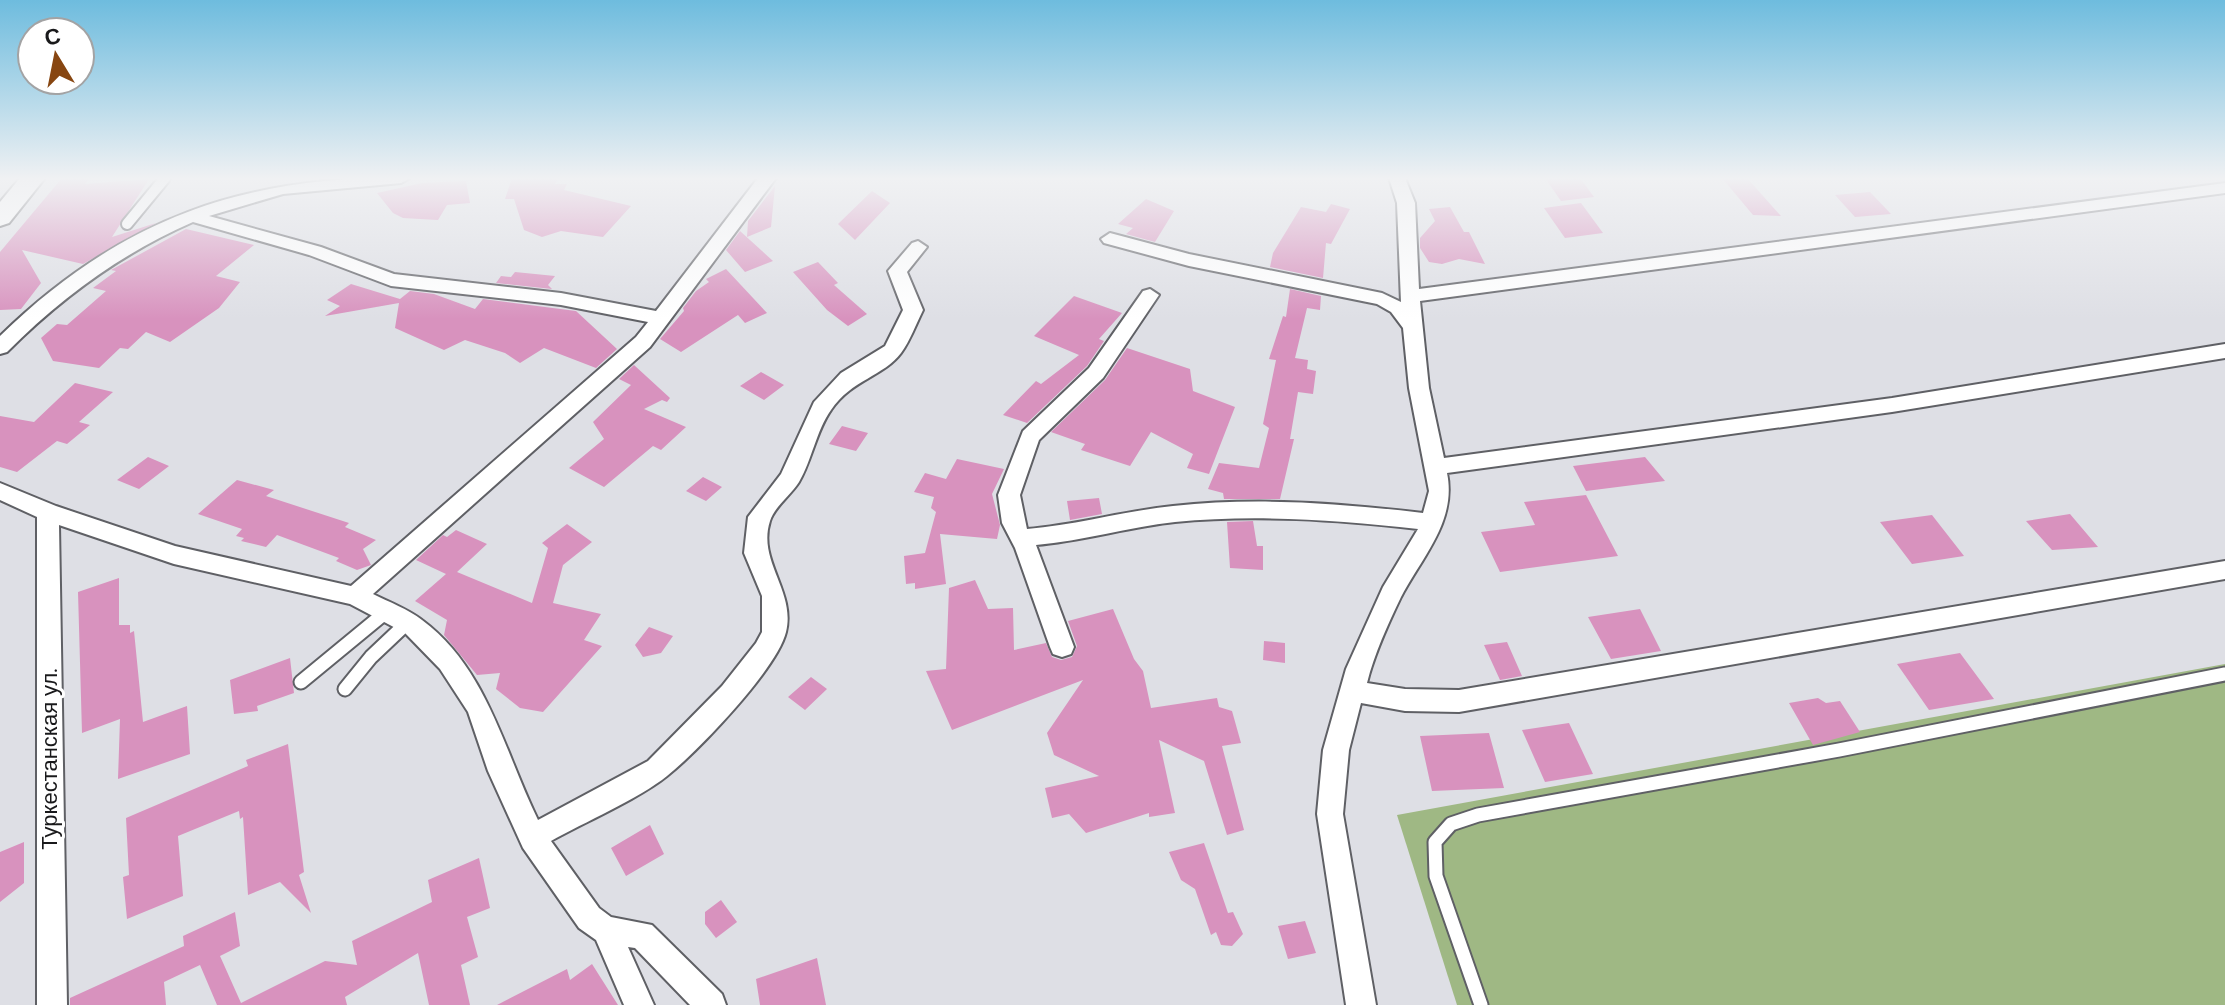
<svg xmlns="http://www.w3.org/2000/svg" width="2225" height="1005" viewBox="0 0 2225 1005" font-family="'DM Sans',sans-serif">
  <rect width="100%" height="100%" fill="#dedfe5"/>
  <path fill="#9fb884" d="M 2225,664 L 2225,1005 L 1457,1005 L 1397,815 Z"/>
  <path fill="#d892be" d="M 62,178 L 90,178 L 85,184 L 149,179 L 112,237 L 156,223 L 83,264 L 22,250 L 41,283 L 21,309 L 0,310 L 0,252 Z
    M 512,178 L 558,178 L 555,184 L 567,184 L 564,190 L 631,206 L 603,237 L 561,231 L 542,237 L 524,230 L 514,199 L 505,199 Z
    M 1545,178 L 1580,178 L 1594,197 L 1561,201 Z
    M 1722,178 L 1747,178 L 1781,216 L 1753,215 Z
    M 466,181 L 470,203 L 447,205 L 438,220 L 403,218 L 393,213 L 377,193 L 422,183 Z
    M 775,186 L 771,227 L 747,237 L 748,221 Z
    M 872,191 L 890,203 L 855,240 L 838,224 Z
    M 1870,192 L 1891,214 L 1855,217 L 1835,195 Z
    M 1146,199 L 1174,211 L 1155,242 L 1126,234 L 1133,228 L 1118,224 Z
    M 1581,203 L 1603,233 L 1565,238 L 1544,208 Z
    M 1331,204 L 1350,209 L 1331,244 L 1326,243 L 1323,278 L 1270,267 L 1273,253 L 1301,207 L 1326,212 Z
    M 1450,207 L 1464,232 L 1469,232 L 1485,264 L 1459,259 L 1442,264 L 1429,262 L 1420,248 L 1420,238 L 1435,221 L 1429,209 Z
    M 186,229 L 254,245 L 216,276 L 240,282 L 219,308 L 170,342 L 146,332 L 128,349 L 120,348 L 99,368 L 53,361 L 41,338 L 57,324 L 67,325 L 106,291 L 93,288 L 116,271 L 111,270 Z
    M 740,231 L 773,261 L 745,272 L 726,250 Z
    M 818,262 L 838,283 L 834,285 L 867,314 L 848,326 L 827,310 L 793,272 Z
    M 726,269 L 767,313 L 745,323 L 738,315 L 681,352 L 660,339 L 684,311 L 683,308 L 696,291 L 709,282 L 706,279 Z
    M 515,272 L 555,276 L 548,285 L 552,289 L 496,283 L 501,276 L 511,277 Z
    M 351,284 L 400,299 L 410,291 L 434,294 L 475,309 L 483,299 L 576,311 L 617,349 L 596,368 L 544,348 L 520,363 L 505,353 L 465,340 L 444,350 L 395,328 L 399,303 L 325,316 L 340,306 L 327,300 Z
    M 1290,289 L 1321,296 L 1320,310 L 1307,308 L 1295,358 L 1308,360 L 1307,369 L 1316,371 L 1313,394 L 1298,392 L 1290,439 L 1294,439 L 1280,499 L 1224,499 L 1223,493 L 1208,489 L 1219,463 L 1259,468 L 1269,428 L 1263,424 L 1276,360 L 1269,359 L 1283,316 L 1286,317 Z
    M 1074,296 L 1122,313 L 1099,339 L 1104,341 L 1087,366 L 1027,423 L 1003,415 L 1036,381 L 1041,384 L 1079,355 L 1034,336 Z
    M 1127,348 L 1190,369 L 1193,391 L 1235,407 L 1209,474 L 1187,468 L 1193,454 L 1151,432 L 1130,466 L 1081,450 L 1085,444 L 1051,432 L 1105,380 Z
    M 634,365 L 670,398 L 667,402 L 662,400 L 644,409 L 686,427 L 661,450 L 653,446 L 604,487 L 569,468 L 604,439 L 593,422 L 631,385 L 619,379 Z
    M 761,372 L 784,385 L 764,400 L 740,386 Z
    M 75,383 L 113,392 L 79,422 L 90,425 L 67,444 L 57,441 L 17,472 L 0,467 L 0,416 L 34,422 Z
    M 842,426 L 868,433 L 856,451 L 829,444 Z
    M 148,457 L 169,466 L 139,489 L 117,480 Z
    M 1645,457 L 1665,481 L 1586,491 L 1573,466 Z
    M 957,459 L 1004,469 L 992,494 L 1000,525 L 997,539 L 940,534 L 946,584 L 915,589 L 915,583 L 906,584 L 904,556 L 925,553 L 936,512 L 931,508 L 934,497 L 914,492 L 925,473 L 946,479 Z
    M 703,477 L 722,487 L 706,501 L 686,491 Z
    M 237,480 L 274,490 L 266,496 L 349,523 L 345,527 L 376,540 L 363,549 L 371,565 L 357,570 L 336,561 L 339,558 L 277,535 L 266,547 L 241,541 L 244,538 L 236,536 L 242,529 L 198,514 Z
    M 1586,495 L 1618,556 L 1500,572 L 1481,532 L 1535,525 L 1524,502 Z
    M 1099,498 L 1102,514 L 1070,520 L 1067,501 Z
    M 2070,514 L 2098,547 L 2052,550 L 2026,521 Z
    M 1932,515 L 1964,556 L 1912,564 L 1880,522 Z
    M 1253,521 L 1257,546 L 1263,546 L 1263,570 L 1230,568 L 1227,522 Z
    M 567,524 L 592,542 L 563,565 L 553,603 L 601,614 L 584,640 L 602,646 L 543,712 L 520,708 L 496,689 L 500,673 L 477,675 L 444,635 L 447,620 L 415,601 L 446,574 L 416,560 L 443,535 L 447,537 L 456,530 L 487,544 L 457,572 L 532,603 L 548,548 L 542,543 Z
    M 119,578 L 119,625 L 130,625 L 130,633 L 134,631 L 143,722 L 187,706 L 190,754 L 118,779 L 120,719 L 82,733 L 78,592 Z
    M 975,580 L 988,609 L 1013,608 L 1014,650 L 1046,643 L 1052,657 L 1061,660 L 1072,657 L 1077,646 L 1068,621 L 1113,609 L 1134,659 L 1143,671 L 1151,708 L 1217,698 L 1219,707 L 1232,711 L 1241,743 L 1222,746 L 1244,830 L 1227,835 L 1204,761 L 1159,740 L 1175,813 L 1149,817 L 1149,813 L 1086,833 L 1069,814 L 1052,818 L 1045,788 L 1099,776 L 1054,755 L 1047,733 L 1083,680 L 952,730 L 926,671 L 946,669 L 949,588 Z
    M 1640,609 L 1661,651 L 1611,659 L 1588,617 Z
    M 649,627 L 673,636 L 661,653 L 643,657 L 635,645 Z
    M 1264,641 L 1285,643 L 1285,663 L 1263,660 Z
    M 1507,642 L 1522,676 L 1500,680 L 1484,645 Z
    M 1960,653 L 1994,699 L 1929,710 L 1897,664 Z
    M 290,658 L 294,693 L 257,706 L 258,711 L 234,714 L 230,680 Z
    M 811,677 L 827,689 L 805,710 L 788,697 Z
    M 1818,698 L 1826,703 L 1840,701 L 1860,732 L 1813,745 L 1789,703 Z
    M 1569,723 L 1593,774 L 1545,782 L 1522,730 Z
    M 1489,733 L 1504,788 L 1432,791 L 1420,736 Z
    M 288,744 L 304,872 L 299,875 L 311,913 L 280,882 L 248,895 L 243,817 L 240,819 L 239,811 L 178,836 L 183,896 L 127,919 L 123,877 L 129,875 L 126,818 L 248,766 L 246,760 Z
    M 650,825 L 664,854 L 626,876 L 611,848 Z
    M 24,842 L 24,883 L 0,902 L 0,852 Z
    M 1204,843 L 1228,913 L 1233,912 L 1243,934 L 1232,946 L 1221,945 L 1216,932 L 1211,935 L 1195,889 L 1181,880 L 1169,852 Z
    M 479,858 L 490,908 L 467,917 L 478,957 L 461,965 L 470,1005 L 429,1005 L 418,953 L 345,997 L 347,1005 L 217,1005 L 200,965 L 164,982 L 166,1005 L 70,1005 L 70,998 L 184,946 L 183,936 L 235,912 L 240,946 L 220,956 L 241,1003 L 325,961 L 357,965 L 352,941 L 432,902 L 428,880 Z
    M 721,900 L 737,922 L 716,938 L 705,924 L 705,912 Z
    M 1305,921 L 1316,953 L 1288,959 L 1278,926 Z
    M 817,958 L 826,1005 L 760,1005 L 756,979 Z
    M 592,964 L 618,1005 L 497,1005 L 567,969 L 570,980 Z"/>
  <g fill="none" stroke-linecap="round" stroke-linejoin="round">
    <g stroke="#5f6065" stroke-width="14">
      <path id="service-far1" d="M 127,224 L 165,178"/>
    </g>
    <g stroke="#5f6065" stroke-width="17">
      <path id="service" d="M 301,682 L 386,612
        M 345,689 L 371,657 L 408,622
        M 1481,1005 L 1436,876 L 1435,842 L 1451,824 L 1478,815 L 1839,750 L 2225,674"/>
    </g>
    <g stroke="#5f6065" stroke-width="4">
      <path id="minor" d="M 410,178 L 401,183 L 283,194 L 209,216 L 321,247 L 394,274 L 561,293 L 656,311 L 758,178 L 776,178 L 650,347 L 373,594 C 389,602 408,609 422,620 C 487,668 504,751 538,820 L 648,761 L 722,686 L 756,643 L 762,632 L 762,596 L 744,553 L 748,517 L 781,474 L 814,402 L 841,373 L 885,346 L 903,310 L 888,271 L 912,243 L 918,241 L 927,247 L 907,272 L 923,310 C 916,324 910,341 901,353 C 884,376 851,380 831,410 C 816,431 812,460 799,482 C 791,495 774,507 770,521 C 757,561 796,591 786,632 C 777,669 698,751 667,776 C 640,798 583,823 551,841 L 599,908 L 611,917 L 652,925 L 722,994 L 726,1005 L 690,1005 L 635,948 L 628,947 L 654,1005 L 624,1005 L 596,940 L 579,928 L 523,848 L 488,771 L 468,712 L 440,669 L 405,633 L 350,604 L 174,564 L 59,525 L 67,1005 L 37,1005 L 37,517 L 0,500 L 0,483 L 56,506 L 175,546 L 351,586 L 636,337 L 648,322 L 561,305 L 391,286 L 309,255 L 193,222 C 122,253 62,297 7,352 L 0,354 L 0,336 C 120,219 244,175 410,178 Z
        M 1389,178 L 1405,178 L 1415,203 L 1419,289 L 2225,183 L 2225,193 L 1420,301 L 1429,388 L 1444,458 L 1892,398 L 2225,344 L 2225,358 L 1892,412 L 1447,473 C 1457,521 1422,557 1401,597 C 1388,624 1374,654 1367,683 L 1405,689 L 1459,690 L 2225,561 L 2225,579 L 1459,712 L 1405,711 L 1361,703 L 1349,750 L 1343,814 L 1376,1005 L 1346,1005 L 1317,814 L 1323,750 L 1346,669 L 1383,587 L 1418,529 C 1337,520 1256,514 1175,522 C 1128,527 1083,541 1036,545 L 1074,647 L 1071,654 L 1062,657 L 1053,654 L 1050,647 L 1015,548 L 1002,523 L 998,495 L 1023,431 L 1089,368 L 1143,291 L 1150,289 L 1159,295 L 1103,378 L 1039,440 L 1020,495 L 1027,529 C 1076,525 1124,511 1173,506 C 1256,497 1340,503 1423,513 L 1429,491 L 1409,388 L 1403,328 L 1391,312 L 1377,304 L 1189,266 L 1104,243 L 1101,239 L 1110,233 L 1189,254 L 1382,293 L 1401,302 L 1397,203 Z"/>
    </g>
    <g stroke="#5f6065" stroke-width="4">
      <path id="secondary" d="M 20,178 L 45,178 L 9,223 L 0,226 L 0,202 Z"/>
    </g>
    <use href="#service-far1" stroke="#fff" stroke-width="10"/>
    <use href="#service" stroke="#fff" stroke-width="13"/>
    <use href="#minor" fill="#fff" fill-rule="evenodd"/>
    <use href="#secondary" fill="#fff" fill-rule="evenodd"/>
  </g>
  <linearGradient id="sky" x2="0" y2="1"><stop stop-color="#6ebcde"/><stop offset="0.56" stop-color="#f0f1f3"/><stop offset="1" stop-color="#f0f1f3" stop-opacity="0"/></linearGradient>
  <rect width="2225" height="319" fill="url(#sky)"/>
  <g text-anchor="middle" stroke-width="6" stroke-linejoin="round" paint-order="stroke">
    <g font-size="22" fill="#19191b" stroke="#fff">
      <text transform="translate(49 759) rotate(-90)" y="8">Туркестанская ул.</text>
    </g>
  </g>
  <g transform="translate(56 56) rotate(350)"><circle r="38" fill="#ffffff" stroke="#a3a3a4" stroke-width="2"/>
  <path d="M0-6L14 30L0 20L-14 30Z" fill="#874611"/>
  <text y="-12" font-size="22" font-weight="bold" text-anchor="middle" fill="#19191b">С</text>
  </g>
</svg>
